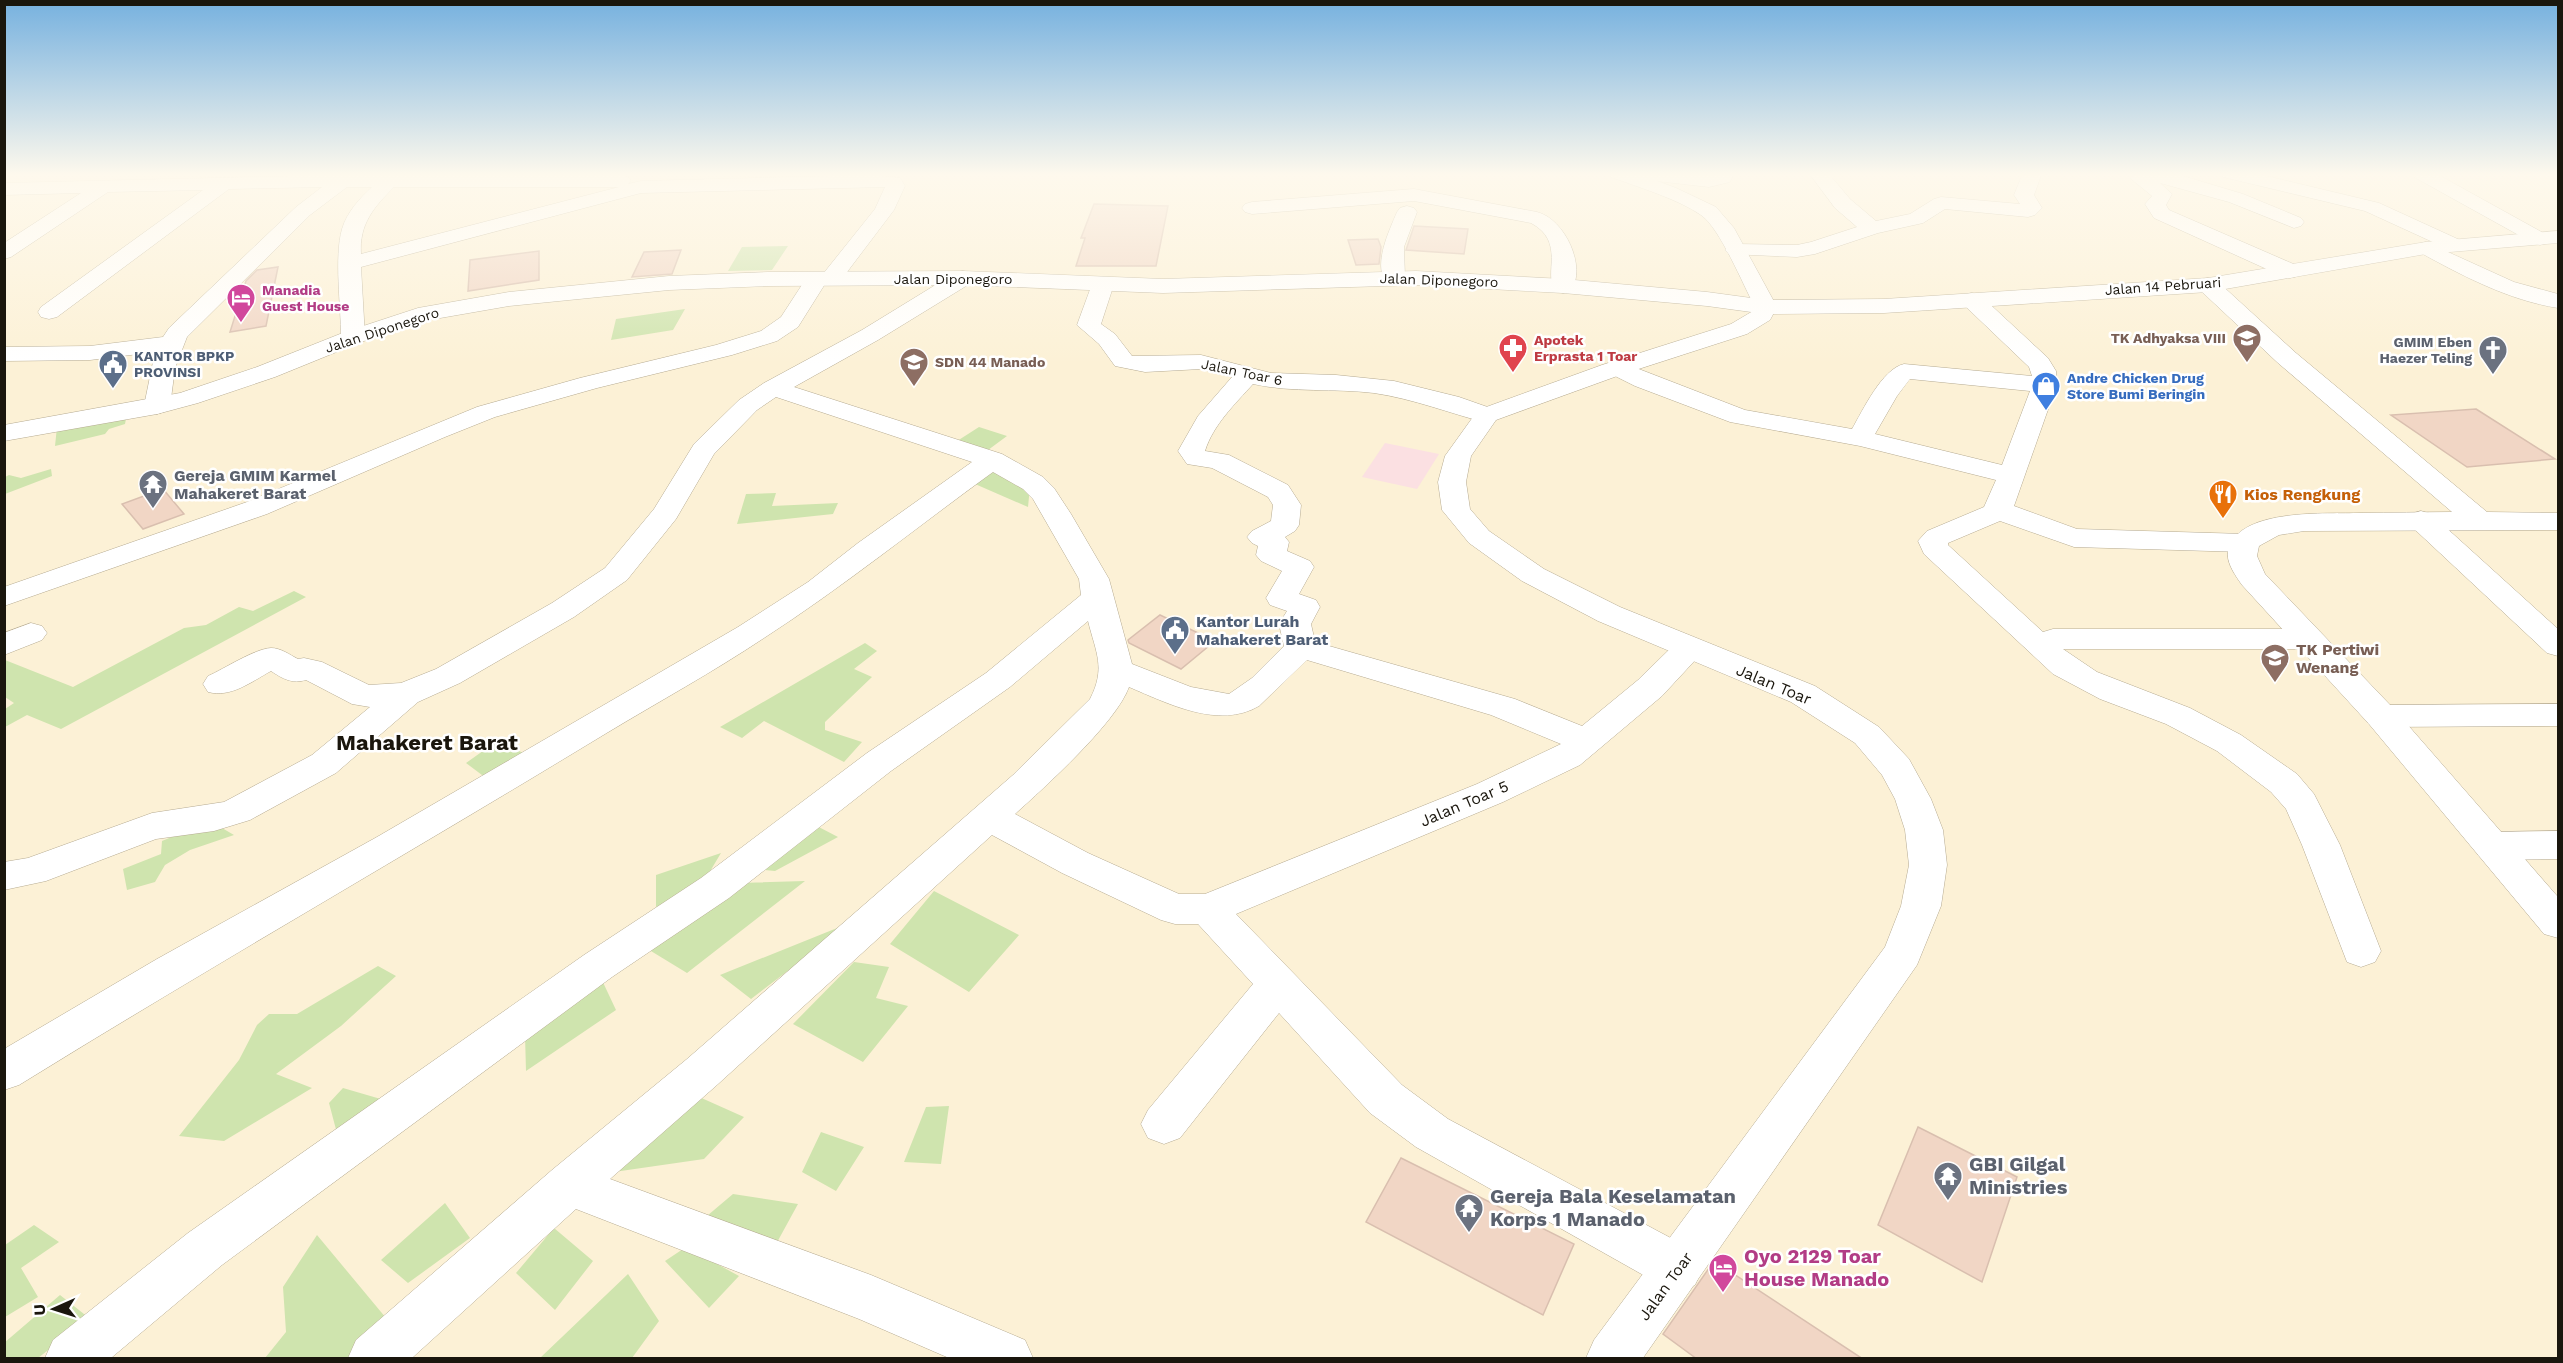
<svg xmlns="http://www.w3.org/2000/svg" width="2563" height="1363" viewBox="0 0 2563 1363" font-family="'Work Sans',sans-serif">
  <rect width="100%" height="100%" fill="#fcf1d6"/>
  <path fill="#fbe0e2" d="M 1385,443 L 1439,454 L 1417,489 L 1362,477 Z"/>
  <path fill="#cfe4ae" d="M 788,246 L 772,270 L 728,271 L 742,247 Z
    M 685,309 L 673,330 L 611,340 L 616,319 Z
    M 127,414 L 125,424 L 109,429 L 105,434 L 55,446 L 57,427 Z
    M 979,427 L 1007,436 L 984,453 L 954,443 Z
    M 993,467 L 1030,487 L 1028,507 L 975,484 Z
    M 51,469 L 52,476 L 5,494 L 5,477 L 9,475 L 21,478 Z
    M 776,493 L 772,506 L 838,503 L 833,514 L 737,524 L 746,494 Z
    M 294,591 L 306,597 L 61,729 L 27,715 L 5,727 L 5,709 L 14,703 L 5,697 L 5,660 L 73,687 L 184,628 L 206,625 L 239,607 L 253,611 Z
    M 865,643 L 877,651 L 854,669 L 872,677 L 825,722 L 825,730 L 862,742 L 844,762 L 764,721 L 742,738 L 720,727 Z
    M 497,741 L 530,756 L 486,778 L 466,763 Z
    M 210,821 L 234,835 L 190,850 L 165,865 L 155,882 L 127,890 L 123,869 L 161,854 L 162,841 Z
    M 813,824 L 838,837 L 775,871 L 752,869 Z
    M 721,853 L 700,888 L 656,907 L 656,875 Z
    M 805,881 L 687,973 L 646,948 L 741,883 Z
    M 934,891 L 1019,935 L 969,992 L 890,944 Z
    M 852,922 L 751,999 L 720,975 Z
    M 854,962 L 889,967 L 876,998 L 908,1006 L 863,1062 L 793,1024 Z
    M 378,966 L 396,976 L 341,1026 L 276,1074 L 312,1088 L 224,1141 L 179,1136 L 239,1060 L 257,1025 L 269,1014 L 297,1014 Z
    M 600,976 L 616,1010 L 526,1071 L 525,1035 Z
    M 343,1088 L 391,1102 L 338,1137 L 329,1103 Z
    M 697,1096 L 744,1117 L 704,1159 L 600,1174 Z
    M 949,1106 L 941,1164 L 904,1162 L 926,1107 Z
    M 821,1132 L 864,1147 L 836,1191 L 802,1172 Z
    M 733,1194 L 798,1204 L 775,1246 L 701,1221 Z
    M 445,1203 L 470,1238 L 408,1283 L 381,1260 Z
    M 34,1225 L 59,1242 L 21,1268 L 38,1297 L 5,1317 L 5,1245 Z
    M 554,1228 L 593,1261 L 555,1310 L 516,1273 Z
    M 317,1235 L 391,1324 L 351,1358 L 265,1358 L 286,1332 L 283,1287 Z
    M 686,1247 L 739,1276 L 709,1308 L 665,1261 Z
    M 628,1274 L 659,1321 L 632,1358 L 540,1358 Z
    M 60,1295 L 89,1318 L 38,1358 L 5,1358 L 4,1343 Z"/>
  <path fill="#f1d6c5" stroke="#d9bfaf" stroke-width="1.5" d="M 1094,204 L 1168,206 L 1156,266 L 1076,266 L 1085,238 L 1081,238 Z
    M 1414,226 L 1468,229 L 1464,254 L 1406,250 Z
    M 1378,239 L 1381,247 L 1379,264 L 1356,265 L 1348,240 Z
    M 681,250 L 672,274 L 632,277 L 644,252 Z
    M 539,251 L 539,280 L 468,291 L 470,260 Z
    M 278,267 L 266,326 L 230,332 L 246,281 L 257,270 Z
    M 2476,409 L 2555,459 L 2467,467 L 2391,415 Z
    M 163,489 L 184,514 L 143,529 L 122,504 Z
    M 1160,615 L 1215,641 L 1181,669 L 1129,643 L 1128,640 Z
    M 1918,1127 L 2017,1177 L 1982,1282 L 1878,1225 Z
    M 1401,1158 L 1574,1244 L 1543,1315 L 1366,1222 Z
    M 1714,1261 L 1863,1359 L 1697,1359 L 1663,1334 Z"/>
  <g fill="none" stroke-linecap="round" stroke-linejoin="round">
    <g stroke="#b6ab92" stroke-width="1">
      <path id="minor" d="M 343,173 L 354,175 L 621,175 L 628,177 L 631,181 L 628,184 L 641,181 L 872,175 L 900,178 L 905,186 L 894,210 L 838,284 L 825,284 L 798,327 L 777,341 L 732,355 L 597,388 L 495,417 L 445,437 L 267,514 L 4,606 L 4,587 L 247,502 L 477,407 L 580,378 L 716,345 L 761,331 L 781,317 L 809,274 L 823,274 L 875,209 L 885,187 L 641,193 L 361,267 L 365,337 L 361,342 L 353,344 L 345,342 L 341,337 C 341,306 334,257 342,229 C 347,212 360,198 372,187 L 347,187 L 310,215 L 187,337 L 175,368 L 170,406 L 166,411 L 157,414 L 148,411 L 144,406 L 155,352 L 90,360 L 4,361 L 4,347 L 90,346 L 163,337 L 169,328 L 296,207 L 322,187 L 229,189 L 57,317 L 49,319 L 41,317 L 38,312 L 41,307 L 203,190 L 108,192 L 11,257 L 4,259 L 4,243 L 81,193 L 4,195 L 4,183 L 337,175 ZM 394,187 L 619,187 L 361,254 C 359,224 374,207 394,187 Z
        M 1630,173 L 1709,175 L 1734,173 L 1730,182 L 1709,187 L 1639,179 L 1632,177 Z
        M 1809,173 L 1828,173 L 1850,199 L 1876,221 L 1910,214 L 1934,199 L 1941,197 L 2020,204 L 2014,195 L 2023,173 L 2042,173 L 2034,195 L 2042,208 L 2035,215 L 2028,217 L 1945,209 L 1923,223 L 1878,233 L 1815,254 L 1797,257 L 1729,254 L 1725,250 L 1729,246 L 1736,244 L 1797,245 L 1811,242 L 1857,227 L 1835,208 Z
        M 2173,173 L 2243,194 L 2301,218 L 2304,222 L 2301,226 L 2294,228 L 2229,202 L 2160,183 L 2172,194 L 2166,205 L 2169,210 L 2298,266 L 2301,271 L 2298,276 L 2290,278 L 2282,276 L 2154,218 L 2145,204 L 2152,196 L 2130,178 L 2137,173 Z
        M 2221,173 L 2254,173 L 2379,203 L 2462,241 L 2465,245 L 2462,249 L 2455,251 L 2448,249 L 2365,211 L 2223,177 Z
        M 2412,173 L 2435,173 L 2547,235 L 2550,239 L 2547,243 L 2540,245 L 2533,243 L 2414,177 Z
        M 1414,189 L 1537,212 C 1565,219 1587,267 1571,291 L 1563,293 L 1555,291 C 1543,273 1566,242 1531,223 L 1414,201 L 1252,214 L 1245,212 L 1242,208 L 1245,204 L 1252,202 Z
        M 1407,206 L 1414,208 L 1417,212 L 1404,247 L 1405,278 L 1402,283 L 1394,285 L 1386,283 C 1373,264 1389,231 1397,212 L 1400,208 Z
        M 2426,242 L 2514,282 L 2558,294 L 2558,308 C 2508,300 2463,276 2419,252 L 2415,248 L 2419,244 Z
        M 963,271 L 971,273 L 974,278 L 971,283 L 878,340 L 794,387 L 1002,454 L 1043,477 L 1054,488 L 1071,514 L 1109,579 L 1132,664 L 1191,687 L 1229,694 L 1252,678 L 1284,646 L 1279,624 L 1287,611 L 1270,605 L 1266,598 L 1282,571 L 1261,561 L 1256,555 L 1258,546 L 1252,543 L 1247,537 L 1252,531 L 1271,521 L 1273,505 L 1268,497 L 1212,468 L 1187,464 L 1178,451 L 1198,416 L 1232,377 L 1201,369 L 1145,372 L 1115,366 L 1099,344 L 1077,325 L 1092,284 L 1095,279 L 1103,277 L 1111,279 L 1114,284 L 1101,324 L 1115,334 L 1132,356 L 1201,355 L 1271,373 L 1336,375 L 1394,381 L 1459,397 L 1496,410 L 1500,415 L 1496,420 L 1487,423 C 1449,413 1414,399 1374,393 C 1334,388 1293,393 1253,384 C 1235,404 1213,425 1205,451 L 1229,455 L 1288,485 L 1301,505 L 1299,525 L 1295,531 L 1285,537 L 1289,542 L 1287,551 L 1310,561 L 1314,567 L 1299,594 L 1316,600 L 1320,607 L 1311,624 L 1315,642 L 1515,699 L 1582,726 L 1638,680 L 1678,641 L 1689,638 L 1700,641 L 1705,648 L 1700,655 L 1662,696 L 1580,765 L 1503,802 L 1236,914 L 1402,1085 L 1448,1119 L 1695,1251 L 1703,1268 L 1695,1285 L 1678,1292 L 1661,1285 L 1416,1147 L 1370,1113 L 1279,1013 L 1180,1138 L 1164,1144 L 1148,1138 L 1141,1124 L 1148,1110 L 1253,984 L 1198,924 L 1175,924 L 1161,920 L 1062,873 L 992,835 L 717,1085 L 610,1179 L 871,1275 L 1025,1340 L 1033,1358 L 949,1358 L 859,1319 L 576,1209 L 412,1358 L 348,1358 L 356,1340 L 552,1170 L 687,1059 L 1013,775 L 1090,699 C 1106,668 1096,653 1088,621 L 1010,687 L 891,771 L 729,898 L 612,977 L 222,1265 L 111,1358 L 45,1358 L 53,1340 L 188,1233 L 584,955 L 701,878 L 867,753 L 986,673 L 1081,595 L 1079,579 L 1033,499 L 1023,489 L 993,472 C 917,527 843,587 764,638 C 713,672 658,702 605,734 C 411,852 213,965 19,1085 L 4,1090 L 4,1049 L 157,959 L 377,837 L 738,627 L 808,582 L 858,543 L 972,462 L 776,397 L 757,410 L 714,454 L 676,519 L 627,580 L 574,617 L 460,683 L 418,702 L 336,773 L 250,820 L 214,831 L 156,839 L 46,881 L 4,890 L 4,862 L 28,858 L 152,813 L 224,802 L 312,755 L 370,707 L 352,704 L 306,680 C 292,684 283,679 271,671 C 251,682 231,698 208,692 L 203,684 L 208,676 C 224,669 254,649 271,648 C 281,648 290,655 298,659 L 304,658 L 322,662 L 369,685 L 401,683 L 436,669 L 552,603 L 605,568 L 654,509 L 694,444 L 739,400 L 764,383 L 862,330 L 955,273 ZM 1307,660 L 1491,715 L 1561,744 L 1477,784 L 1205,894 L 1179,894 L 1088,853 L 1015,814 C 1045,787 1116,723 1129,687 C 1167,703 1219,730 1259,706 Z
        M 1972,293 L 1980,295 L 2048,358 L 2056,371 L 2057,384 L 2014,506 L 2077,529 L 2245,534 L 2255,537 L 2260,543 L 2255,549 L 2245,552 L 2074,547 L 2000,521 L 1948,543 L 1948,545 L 2043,632 L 2053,629 L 2309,629 L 2320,632 L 2325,639 L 2320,646 L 2309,649 L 2063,649 L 2097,672 L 2190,708 L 2241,735 L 2297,774 L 2314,794 L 2340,845 L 2381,951 L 2375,962 L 2361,967 L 2347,962 L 2302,845 L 2286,809 L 2271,792 L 2217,751 L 2166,724 L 2100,699 L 2053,674 L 1924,554 L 1918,541 L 1927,531 L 1984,507 L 1996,480 L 1860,446 L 1730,422 L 1635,386 L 1609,373 L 1606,368 L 1609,363 L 1618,361 L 1745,410 L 1852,429 C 1863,410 1882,369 1904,364 L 2032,376 L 2029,367 L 1964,305 L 1961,300 L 1964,295 ZM 1910,379 L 2030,391 L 2002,465 L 1875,434 L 1897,396 Z
        M 2421,511 L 2431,514 L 2558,629 L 2558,656 L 2547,653 L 2411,526 L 2407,520 L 2411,514 Z
        M 31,623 L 42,626 L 47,633 L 42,640 L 4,655 L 4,633 Z
        M 2558,704 L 2558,726 L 2381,727 L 2369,724 L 2364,716 L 2369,708 L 2381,705 Z
        M 2558,831 L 2558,859 L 2492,860 L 2479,856 L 2473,846 L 2479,836 L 2492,832 Z"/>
    </g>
    <g stroke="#b6ab92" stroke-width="1">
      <path id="tertiary" d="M 1609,173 L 1636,173 L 1676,188 L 1716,207 L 1734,228 L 1777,307 L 1770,320 L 1747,334 L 1620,375 L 1496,420 L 1471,456 L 1466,482 L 1470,509 L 1489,531 L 1544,569 L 1620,607 L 1815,686 L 1879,727 L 1909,759 L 1931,799 L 1943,830 L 1947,865 L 1941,906 L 1917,965 L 1643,1358 L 1586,1358 L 1594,1340 L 1885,947 L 1901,906 L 1909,865 L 1905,830 L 1895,799 L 1882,775 L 1855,743 L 1791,702 L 1598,621 L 1522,581 L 1469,543 L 1442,510 L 1438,482 L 1445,456 L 1478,410 L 1602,365 L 1731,324 L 1753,311 L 1755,307 C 1743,285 1720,228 1701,215 C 1678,199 1638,187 1611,177 Z
        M 2208,278 L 2216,280 L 2296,353 L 2487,512 L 2558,513 L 2558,530 L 2304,531 L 2279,535 L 2259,546 L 2257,556 L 2265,574 L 2393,708 L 2558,897 L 2558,938 L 2544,934 L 2369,724 L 2242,585 C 2235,575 2224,560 2229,548 C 2241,508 2327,514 2360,513 C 2391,513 2422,512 2452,512 L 2278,363 L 2200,290 L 2197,285 L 2200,280 Z"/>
    </g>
    <g stroke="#b6ab92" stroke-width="1">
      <path id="secondary" d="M 2558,231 L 2558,243 L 2426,254 L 2208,292 L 1884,313 L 1766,314 L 1707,306 L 1563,293 L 1416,285 L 1163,293 L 963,285 L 768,286 L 669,290 L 509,306 L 423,321 L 361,342 L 275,377 L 198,403 L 157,414 L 4,441 L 4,425 L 180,393 L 257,367 L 345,332 L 418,308 L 509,292 L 669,276 L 768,272 L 963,271 L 1163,279 L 1416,271 L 1563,279 L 1707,292 L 1766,300 L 1884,299 L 2208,278 L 2426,242 Z"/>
    </g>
    <use href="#minor" fill="#fff" fill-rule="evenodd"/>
    <use href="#tertiary" fill="#fff" fill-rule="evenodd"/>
    <use href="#secondary" fill="#fff" fill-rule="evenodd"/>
  </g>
  <linearGradient id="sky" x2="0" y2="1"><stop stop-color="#76b1df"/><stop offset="0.48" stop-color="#fef9ed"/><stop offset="1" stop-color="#fef9ed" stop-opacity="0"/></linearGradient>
  <rect width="2563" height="364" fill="url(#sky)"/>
  <defs>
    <g id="hotel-pin" transform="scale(1.5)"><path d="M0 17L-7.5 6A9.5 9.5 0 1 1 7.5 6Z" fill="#d1479c" stroke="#fff"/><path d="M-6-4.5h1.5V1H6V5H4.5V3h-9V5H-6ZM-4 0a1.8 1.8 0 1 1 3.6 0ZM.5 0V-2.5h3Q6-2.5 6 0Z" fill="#fff"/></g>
    <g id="school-pin" transform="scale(1.5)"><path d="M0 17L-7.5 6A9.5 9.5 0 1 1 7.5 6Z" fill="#8d6e63" stroke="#fff"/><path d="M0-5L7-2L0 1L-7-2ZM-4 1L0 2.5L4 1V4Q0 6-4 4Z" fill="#fff"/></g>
    <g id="pharmacy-pin" transform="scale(1.5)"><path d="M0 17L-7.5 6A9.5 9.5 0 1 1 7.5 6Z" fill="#e0444e" stroke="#fff"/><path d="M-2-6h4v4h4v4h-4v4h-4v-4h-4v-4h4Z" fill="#fff"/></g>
    <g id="church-pin" transform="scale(1.5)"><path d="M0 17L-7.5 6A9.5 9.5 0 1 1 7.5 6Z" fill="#6b7280" stroke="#fff"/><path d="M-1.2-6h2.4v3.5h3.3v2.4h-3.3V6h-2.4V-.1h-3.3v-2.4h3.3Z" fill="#fff"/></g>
    <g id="civic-pin" transform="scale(1.5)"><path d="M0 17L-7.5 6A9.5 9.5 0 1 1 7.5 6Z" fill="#5c6f8a" stroke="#fff"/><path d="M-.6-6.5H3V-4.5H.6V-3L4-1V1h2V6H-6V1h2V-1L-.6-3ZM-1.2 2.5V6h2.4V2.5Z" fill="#fff"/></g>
    <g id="shop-pin" transform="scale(1.5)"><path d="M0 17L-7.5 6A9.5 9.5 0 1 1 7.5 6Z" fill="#3f7fe0" stroke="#fff"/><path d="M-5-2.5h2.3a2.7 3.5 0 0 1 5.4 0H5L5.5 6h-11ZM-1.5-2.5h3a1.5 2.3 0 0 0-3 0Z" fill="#fff"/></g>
    <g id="temple-pin" transform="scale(1.5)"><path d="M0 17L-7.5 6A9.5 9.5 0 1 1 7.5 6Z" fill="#6b7280" stroke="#fff"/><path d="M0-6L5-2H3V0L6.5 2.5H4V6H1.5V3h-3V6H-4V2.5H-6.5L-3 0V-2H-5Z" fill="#fff"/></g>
    <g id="restaurant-pin" transform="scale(1.5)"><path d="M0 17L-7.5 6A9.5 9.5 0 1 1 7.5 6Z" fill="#e8710a" stroke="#fff"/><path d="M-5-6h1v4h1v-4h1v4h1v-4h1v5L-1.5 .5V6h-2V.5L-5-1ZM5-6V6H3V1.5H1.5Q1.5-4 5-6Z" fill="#fff"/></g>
  </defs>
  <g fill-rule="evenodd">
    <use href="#hotel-pin" x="241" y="298"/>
    <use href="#school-pin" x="2247" y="338"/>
    <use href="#pharmacy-pin" x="1513" y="348"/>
    <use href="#church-pin" x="2493" y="350"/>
    <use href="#school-pin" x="914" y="362"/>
    <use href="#civic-pin" x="113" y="364"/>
    <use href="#shop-pin" x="2046" y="386"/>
    <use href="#temple-pin" x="153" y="484"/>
    <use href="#restaurant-pin" x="2223" y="494"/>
    <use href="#civic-pin" x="1175" y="630"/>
    <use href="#school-pin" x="2275" y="658"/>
    <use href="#temple-pin" x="1948" y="1176"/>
    <use href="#temple-pin" x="1469" y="1208"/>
    <use href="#hotel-pin" x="1723" y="1268"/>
  </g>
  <g text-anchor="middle" stroke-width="5" stroke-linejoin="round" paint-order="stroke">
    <g font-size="14" fill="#1a160d" stroke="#fff">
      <text x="953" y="284">Jalan Diponegoro</text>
      <text transform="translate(1439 280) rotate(2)" y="5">Jalan Diponegoro</text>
      <text transform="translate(2163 286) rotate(-4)" y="5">Jalan 14 Pebruari</text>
      <text transform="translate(382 330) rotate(-18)" y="5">Jalan Diponegoro</text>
      <text transform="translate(1242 372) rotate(12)" y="5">Jalan Toar 6</text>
    </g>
    <g font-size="14" font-weight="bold" fill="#b23c85" stroke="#fff" text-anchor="start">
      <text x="262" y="295">Manadia<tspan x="262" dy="16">Guest House</tspan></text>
    </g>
    <g font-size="14" font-weight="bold" fill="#785e54" stroke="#fff" text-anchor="end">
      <text x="2226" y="343">TK Adhyaksa VIII</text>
      <text x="935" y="367" text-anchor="start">SDN 44 Manado</text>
    </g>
    <g font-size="14" font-weight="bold" fill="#be3a42" stroke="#fff" text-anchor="start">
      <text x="1534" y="345">Apotek<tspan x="1534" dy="16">Erprasta 1 Toar</tspan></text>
    </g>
    <g font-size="14" font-weight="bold" fill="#5b616d" stroke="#fff" text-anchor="end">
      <text x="2472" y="347">GMIM Eben<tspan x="2472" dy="16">Haezer Teling</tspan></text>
    </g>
    <g font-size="14" font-weight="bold" fill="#4e5e75" stroke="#fff" text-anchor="start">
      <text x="134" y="361">KANTOR BPKP<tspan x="134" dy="16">PROVINSI</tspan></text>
    </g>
    <g font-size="14" font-weight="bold" fill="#366cbe" stroke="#fff" text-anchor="start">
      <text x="2067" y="383">Andre Chicken Drug<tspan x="2067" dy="16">Store Bumi Beringin</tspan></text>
    </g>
    <g font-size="16" font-weight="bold" fill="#5b616d" stroke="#fff" text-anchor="start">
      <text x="174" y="481">Gereja GMIM Karmel<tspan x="174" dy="18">Mahakeret Barat</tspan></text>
    </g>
    <g font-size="16" font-weight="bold" fill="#c56008" stroke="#fff" text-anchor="start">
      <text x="2244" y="500">Kios Rengkung</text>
    </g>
    <g font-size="16" font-weight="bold" fill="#4e5e75" stroke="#fff" text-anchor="start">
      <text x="1196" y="627">Kantor Lurah<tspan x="1196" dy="18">Mahakeret Barat</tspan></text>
    </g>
    <g font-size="16" font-weight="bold" fill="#785e54" stroke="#fff" text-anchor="start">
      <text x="2296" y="655">TK Pertiwi<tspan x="2296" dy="18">Wenang</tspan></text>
    </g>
    <g font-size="16" fill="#1a160d" stroke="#fff">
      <text transform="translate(1774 684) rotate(23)" y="6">Jalan Toar</text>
      <text transform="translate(1464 803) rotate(-23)" y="6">Jalan Toar 5</text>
      <text transform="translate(1665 1286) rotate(-54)" y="6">Jalan Toar</text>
    </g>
    <g font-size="20" font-weight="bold" fill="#5b616d" stroke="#fff" text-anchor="start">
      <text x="1969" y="1171">GBI Gilgal<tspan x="1969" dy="23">Ministries</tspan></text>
      <text x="1490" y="1203">Gereja Bala Keselamatan<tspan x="1490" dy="23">Korps 1 Manado</tspan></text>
    </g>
    <g font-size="20" font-weight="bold" fill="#b23c85" stroke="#fff" text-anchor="start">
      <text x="1744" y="1263">Oyo 2129 Toar<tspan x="1744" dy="23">House Manado</tspan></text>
    </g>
    <g font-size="22" font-weight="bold" fill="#1a160d" stroke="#fff">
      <text x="427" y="750">Mahakeret Barat</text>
    </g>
  </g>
  <rect width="2563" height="1363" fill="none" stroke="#1a160d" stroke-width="12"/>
  <g transform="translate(54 1309) rotate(267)" stroke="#ffffff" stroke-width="4.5" paint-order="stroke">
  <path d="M0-4.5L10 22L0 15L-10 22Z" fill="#1a160d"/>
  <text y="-9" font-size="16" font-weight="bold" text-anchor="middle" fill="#1a160d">U</text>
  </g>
</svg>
